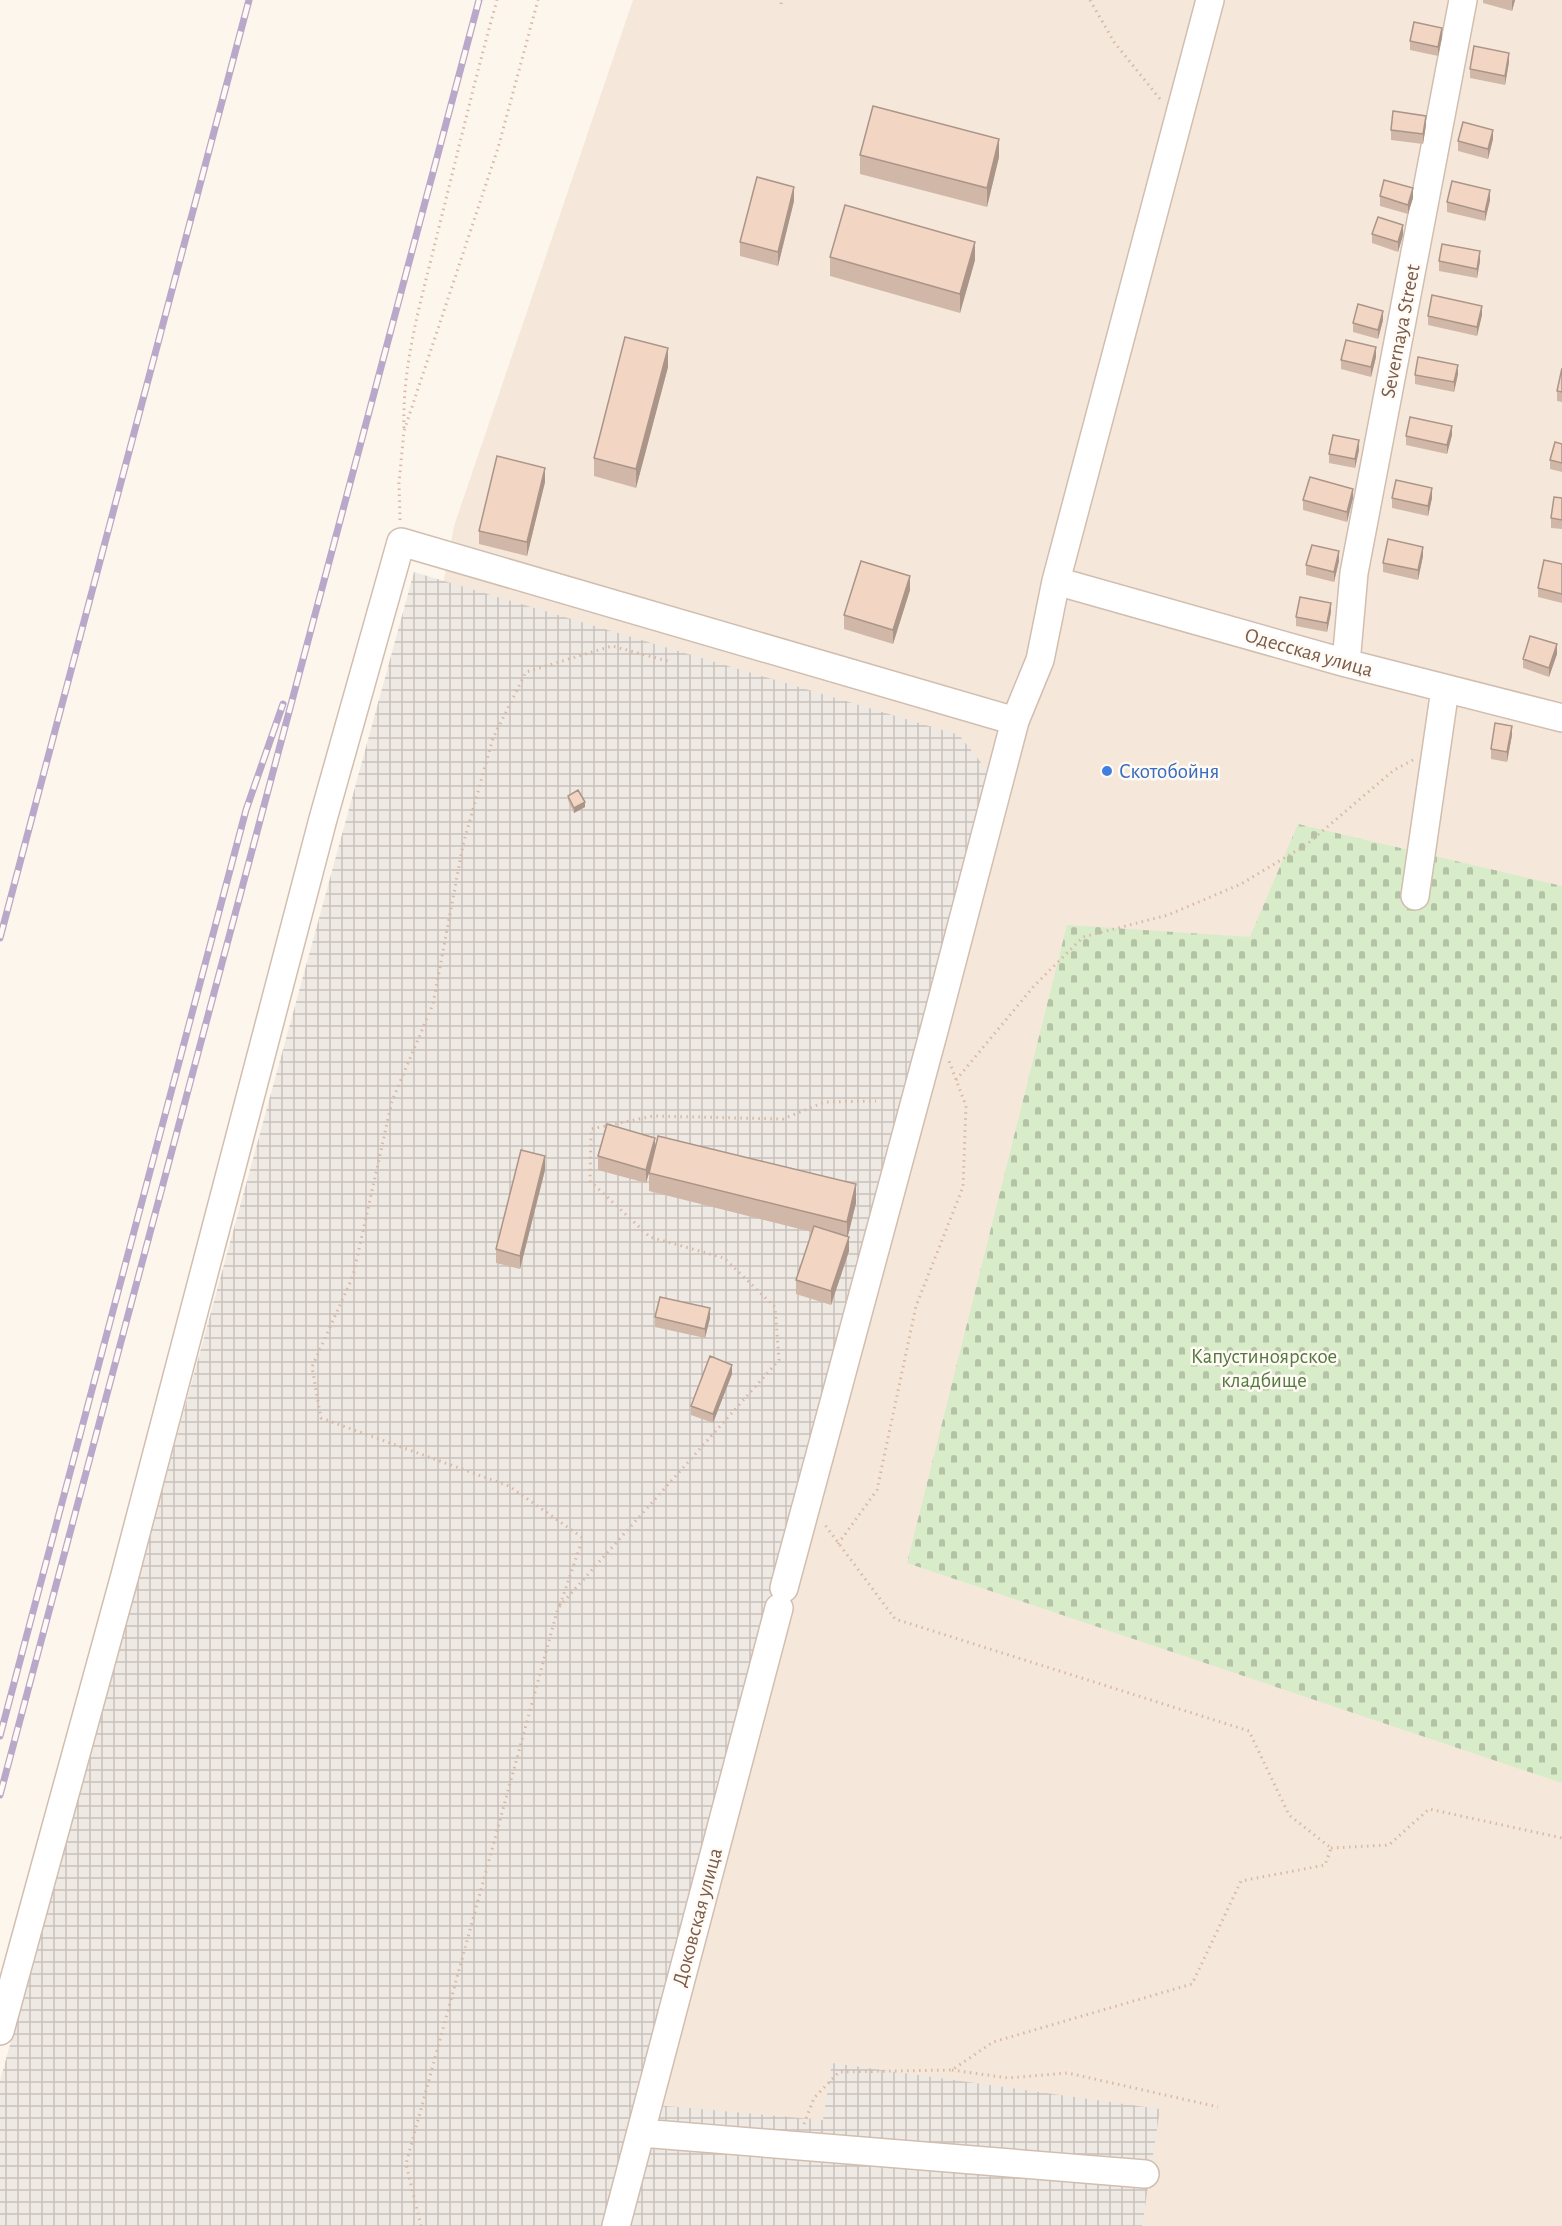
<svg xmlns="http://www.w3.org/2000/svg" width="1562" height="2226" viewBox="0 0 1562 2226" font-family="'Alegreya Sans',sans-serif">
  <defs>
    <pattern id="industrial-grid" width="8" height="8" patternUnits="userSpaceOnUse" patternTransform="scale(1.5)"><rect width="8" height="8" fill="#efe9e4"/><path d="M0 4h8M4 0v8" fill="none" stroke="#c7c0bb"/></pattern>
    <pattern id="cemetery-stones" width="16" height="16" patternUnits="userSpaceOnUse" patternTransform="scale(1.5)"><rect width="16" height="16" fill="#d8ecc9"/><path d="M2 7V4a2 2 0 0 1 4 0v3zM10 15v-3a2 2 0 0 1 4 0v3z" fill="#b4c2a5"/></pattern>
  </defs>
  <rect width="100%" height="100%" fill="#fdf6ec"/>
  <path fill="#f5e8da" d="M 633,0 L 1562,0 L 1562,2226 L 55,2226 L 395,840 L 454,526 Z"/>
  <path fill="url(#industrial-grid)" d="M 414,572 L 959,735 L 987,770 L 763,1646 L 607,2226 L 0,2226 L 0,2081 Z
    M 832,2063 L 1160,2109 L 1142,2226 L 624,2226 L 655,2105 L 823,2120 Z"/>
  <path fill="url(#cemetery-stones)" d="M 1298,824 L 1562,886 L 1562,1783 L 907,1563 L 1067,925 L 1250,937 Z"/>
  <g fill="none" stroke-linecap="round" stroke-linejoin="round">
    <g stroke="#d1beb0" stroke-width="30">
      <path id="minor" d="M 1056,581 L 1346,663 L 1562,718
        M 1346,663 L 1354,573 L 1463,0
        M 1415,896 L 1445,689
        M 784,1588 L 935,1027 L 1015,721
        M 0,2031 L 125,1575 L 323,819 L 401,542 L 1015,721 L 1040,660 L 1056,581 L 1210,0
        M 641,2133 L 1145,2174
        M 616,2226 L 779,1608"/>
    </g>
    <path stroke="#d9b8a5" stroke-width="3" stroke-dasharray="1.5 4.5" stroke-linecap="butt" d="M 1090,0 L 1114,42 L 1160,99
      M 781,4 L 782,0
      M 404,428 C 402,362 422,298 437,235 C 457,156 475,78 497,0
      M 400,520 L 399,483 L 404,431 L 498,148 L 538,0
      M 956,1080 L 1034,986 L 1083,937 L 1168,915 L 1241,884 L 1306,845 L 1394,770 L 1413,760
      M 838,1544 L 877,1490 L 916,1306 L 963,1187 L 966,1106 L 949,1061
      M 560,1605 L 583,1538 L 509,1486 L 321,1418 L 312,1367 L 353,1276 L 392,1101 L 433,1004 L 463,845 L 493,738 L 526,672 L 612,646 L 671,662
      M 1331,1848 L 1389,1845 L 1429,1809 L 1562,1838
      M 952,2070 L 1008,2078 L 1068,2073 L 1218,2107
      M 804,2124 L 814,2098 L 839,2072 L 952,2070 L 993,2042 L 1192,1984 L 1241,1881 L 1325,1865 L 1331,1848 L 1289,1815 L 1249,1731 L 895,1619 L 825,1525
      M 421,2226 L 406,2164 L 558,1608 L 779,1360 L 775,1307 L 724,1258 L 650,1237 L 590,1181 L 591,1129 L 653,1116 L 783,1119 L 825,1102 L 876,1101"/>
    <use href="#minor" stroke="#fff" stroke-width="27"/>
    <g stroke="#b9a8c9" stroke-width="7">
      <path id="rail" d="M 0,938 L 249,0
        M 0,1736 L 246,810 L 283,704
        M 0,1795 L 479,0"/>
    </g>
    <use href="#rail" stroke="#fffaf3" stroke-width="4.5" stroke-dasharray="14" stroke-linecap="butt"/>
  </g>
  <path fill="#d1b7a8" d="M 1483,0 L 1515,0 L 1512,11 L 1483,3 Z
    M 1442,37 L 1438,56 L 1410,50 L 1410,41 Z
    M 1509,62 L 1505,85 L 1470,78 L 1470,69 Z
    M 1426,125 L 1423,144 L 1391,140 L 1391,130 Z
    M 1493,139 L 1488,159 L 1458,151 L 1458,141 Z
    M 860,155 L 999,157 L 987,207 L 860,174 Z
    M 1380,196 L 1413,198 L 1408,214 L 1380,206 Z
    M 1490,200 L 1485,221 L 1447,212 L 1447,202 Z
    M 794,201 L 778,266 L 740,256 L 740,242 Z
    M 1372,234 L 1403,235 L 1398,252 L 1372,243 Z
    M 830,257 L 975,260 L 960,313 L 830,276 Z
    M 1439,261 L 1480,261 L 1477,278 L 1439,271 Z
    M 1482,315 L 1477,336 L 1428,325 L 1428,316 Z
    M 1383,320 L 1378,339 L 1353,332 L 1353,323 Z
    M 1376,357 L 1371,377 L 1341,369 L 1341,360 Z
    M 668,367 L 636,488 L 594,476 L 594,458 Z
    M 1562,368 L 1562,402 L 1557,401 L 1557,391 Z
    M 1458,374 L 1454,392 L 1415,384 L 1415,375 Z
    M 1452,435 L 1447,454 L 1406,445 L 1406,436 Z
    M 1562,444 L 1562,472 L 1550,469 L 1550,460 Z
    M 1359,450 L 1355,468 L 1329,463 L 1329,454 Z
    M 545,482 L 527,556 L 479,544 L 479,531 Z
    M 1353,498 L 1347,522 L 1303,510 L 1303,500 Z
    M 1392,498 L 1432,498 L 1428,516 L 1392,508 Z
    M 1562,498 L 1562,529 L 1551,528 L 1551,518 Z
    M 1423,556 L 1418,580 L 1383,572 L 1383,563 Z
    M 1339,561 L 1334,582 L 1306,575 L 1306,565 Z
    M 1562,564 L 1562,603 L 1538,597 L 1538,588 Z
    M 910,590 L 893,644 L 844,629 L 844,615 Z
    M 1331,612 L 1327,632 L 1296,626 L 1296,617 Z
    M 1557,654 L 1549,677 L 1523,668 L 1523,659 Z
    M 1512,735 L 1507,762 L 1491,759 L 1491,749 Z
    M 568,796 L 585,807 L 574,813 L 568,800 Z
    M 655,1148 L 856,1203 L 847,1237 L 849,1251 L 831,1305 L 796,1294 L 796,1280 L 812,1232 L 649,1191 L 649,1173 L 646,1183 L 598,1170 L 598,1156 Z
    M 545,1170 L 520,1269 L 496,1263 L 496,1249 Z
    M 655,1317 L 710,1318 L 705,1338 L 655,1327 Z
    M 732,1374 L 713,1423 L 691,1415 L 691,1406 Z"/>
  <path fill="#aa9588" d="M 1513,0 L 1515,0 L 1512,11 L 1512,1 Z
    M 1442,28 L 1442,37 L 1438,56 L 1438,47 Z
    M 1509,53 L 1509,62 L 1505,85 L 1505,76 Z
    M 1426,116 L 1426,125 L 1423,144 L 1423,134 Z
    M 1493,130 L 1493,139 L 1488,159 L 1488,149 Z
    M 999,139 L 999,157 L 987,207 L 987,188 Z
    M 794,187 L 794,201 L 778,266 L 778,252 Z
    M 1413,188 L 1413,198 L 1408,214 L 1408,205 Z
    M 1490,190 L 1490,200 L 1485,221 L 1485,212 Z
    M 1403,225 L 1403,235 L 1398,252 L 1398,242 Z
    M 975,242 L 975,260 L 960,313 L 960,294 Z
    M 1480,251 L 1480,261 L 1477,278 L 1477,269 Z
    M 1482,306 L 1482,315 L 1477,336 L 1477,327 Z
    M 1383,311 L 1383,320 L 1378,339 L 1378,330 Z
    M 1376,347 L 1376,357 L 1371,377 L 1371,367 Z
    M 668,348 L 668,367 L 636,488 L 636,469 Z
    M 1458,365 L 1458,374 L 1454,392 L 1454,382 Z
    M 1452,426 L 1452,435 L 1447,454 L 1447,445 Z
    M 1359,440 L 1359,450 L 1355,468 L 1355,459 Z
    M 545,468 L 545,482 L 527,556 L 527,542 Z
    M 1432,488 L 1432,498 L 1428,516 L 1428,506 Z
    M 1353,489 L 1353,498 L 1347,522 L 1347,512 Z
    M 1423,547 L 1423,556 L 1418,580 L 1418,570 Z
    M 1339,551 L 1339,561 L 1334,582 L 1334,572 Z
    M 910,576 L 910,590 L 893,644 L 893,630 Z
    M 1331,603 L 1331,612 L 1327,632 L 1327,623 Z
    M 1557,644 L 1557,654 L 1549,677 L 1549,668 Z
    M 1512,726 L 1512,735 L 1507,762 L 1507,752 Z
    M 585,802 L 585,807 L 574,813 L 574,808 Z
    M 655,1138 L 655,1152 L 646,1183 L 646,1170 Z
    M 545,1156 L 545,1170 L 520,1269 L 520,1256 Z
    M 856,1184 L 856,1203 L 847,1240 L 847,1222 Z
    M 849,1237 L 849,1251 L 831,1305 L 831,1291 Z
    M 710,1308 L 710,1318 L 705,1338 L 705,1329 Z
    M 732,1365 L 732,1374 L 713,1423 L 713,1414 Z"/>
  <path fill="#f3d5c3" stroke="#aa9588" stroke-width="1.5" d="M 1414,22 L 1442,28 L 1438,47 L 1410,41 Z
    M 1474,46 L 1509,53 L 1505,76 L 1470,69 Z
    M 873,106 L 999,139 L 987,188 L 860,155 Z
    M 1393,111 L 1426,116 L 1423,134 L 1391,130 Z
    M 1463,122 L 1493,130 L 1488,149 L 1458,141 Z
    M 757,177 L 794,187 L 778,252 L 740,242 Z
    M 1384,180 L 1413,188 L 1408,205 L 1380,196 Z
    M 1452,181 L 1490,190 L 1485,212 L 1447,202 Z
    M 845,205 L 975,242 L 960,294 L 830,257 Z
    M 1378,217 L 1403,225 L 1398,242 L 1372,234 Z
    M 1442,244 L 1480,251 L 1477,269 L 1439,261 Z
    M 1432,295 L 1482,306 L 1477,327 L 1428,316 Z
    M 1358,304 L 1383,311 L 1378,330 L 1353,323 Z
    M 625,337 L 668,348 L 636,469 L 594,458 Z
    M 1346,340 L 1376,347 L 1371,367 L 1341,360 Z
    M 1418,357 L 1458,365 L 1454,382 L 1415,375 Z
    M 1562,368 L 1562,392 L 1557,391 Z
    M 1410,417 L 1452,426 L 1447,445 L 1406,436 Z
    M 1333,435 L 1359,440 L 1355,459 L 1329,454 Z
    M 1555,442 L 1562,444 L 1562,463 L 1550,460 Z
    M 497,456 L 545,468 L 527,542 L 479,531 Z
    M 1310,477 L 1353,489 L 1347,512 L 1303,500 Z
    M 1396,480 L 1432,488 L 1428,506 L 1392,498 Z
    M 1554,497 L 1562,498 L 1562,520 L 1551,518 Z
    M 1388,539 L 1423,547 L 1418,570 L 1383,563 Z
    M 1312,545 L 1339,551 L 1334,572 L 1306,565 Z
    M 1544,560 L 1562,564 L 1562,594 L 1538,588 Z
    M 861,561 L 910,576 L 893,630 L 844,615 Z
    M 1300,597 L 1331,603 L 1327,623 L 1296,617 Z
    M 1530,636 L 1557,644 L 1549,668 L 1523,659 Z
    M 1495,723 L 1512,726 L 1507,752 L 1491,749 Z
    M 578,790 L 585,802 L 574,808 L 568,796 Z
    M 607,1124 L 655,1138 L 646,1170 L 598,1156 Z
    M 658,1136 L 856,1184 L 847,1222 L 649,1173 Z
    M 521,1150 L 545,1156 L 520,1256 L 496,1249 Z
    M 814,1226 L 849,1237 L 831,1291 L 796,1280 Z
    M 660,1297 L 710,1308 L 705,1329 L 655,1317 Z
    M 710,1356 L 732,1365 L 713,1414 L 691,1406 Z"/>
  <circle fill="#3f7fe0" stroke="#fffaf3" stroke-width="2" cx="1107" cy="771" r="6"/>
  <g text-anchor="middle" stroke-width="5" stroke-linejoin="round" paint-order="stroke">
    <g font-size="21" fill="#7a5c4d" stroke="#fffaf3">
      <text transform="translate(1400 331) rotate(-79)" y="7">Severnaya Street</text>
      <text transform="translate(1309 652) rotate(16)" y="7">Одесская улица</text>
      <text transform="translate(697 1917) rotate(-75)" y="7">Доковская улица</text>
    </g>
    <g font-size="21" fill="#366cbe" stroke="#fffaf3" text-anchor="start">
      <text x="1119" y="778">Скотобойня</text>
    </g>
    <g font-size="21" fill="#537a41" stroke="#fffaf3">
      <text x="1264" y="1363">Капустиноярское<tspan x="1264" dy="24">кладбище</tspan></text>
    </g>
  </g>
</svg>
